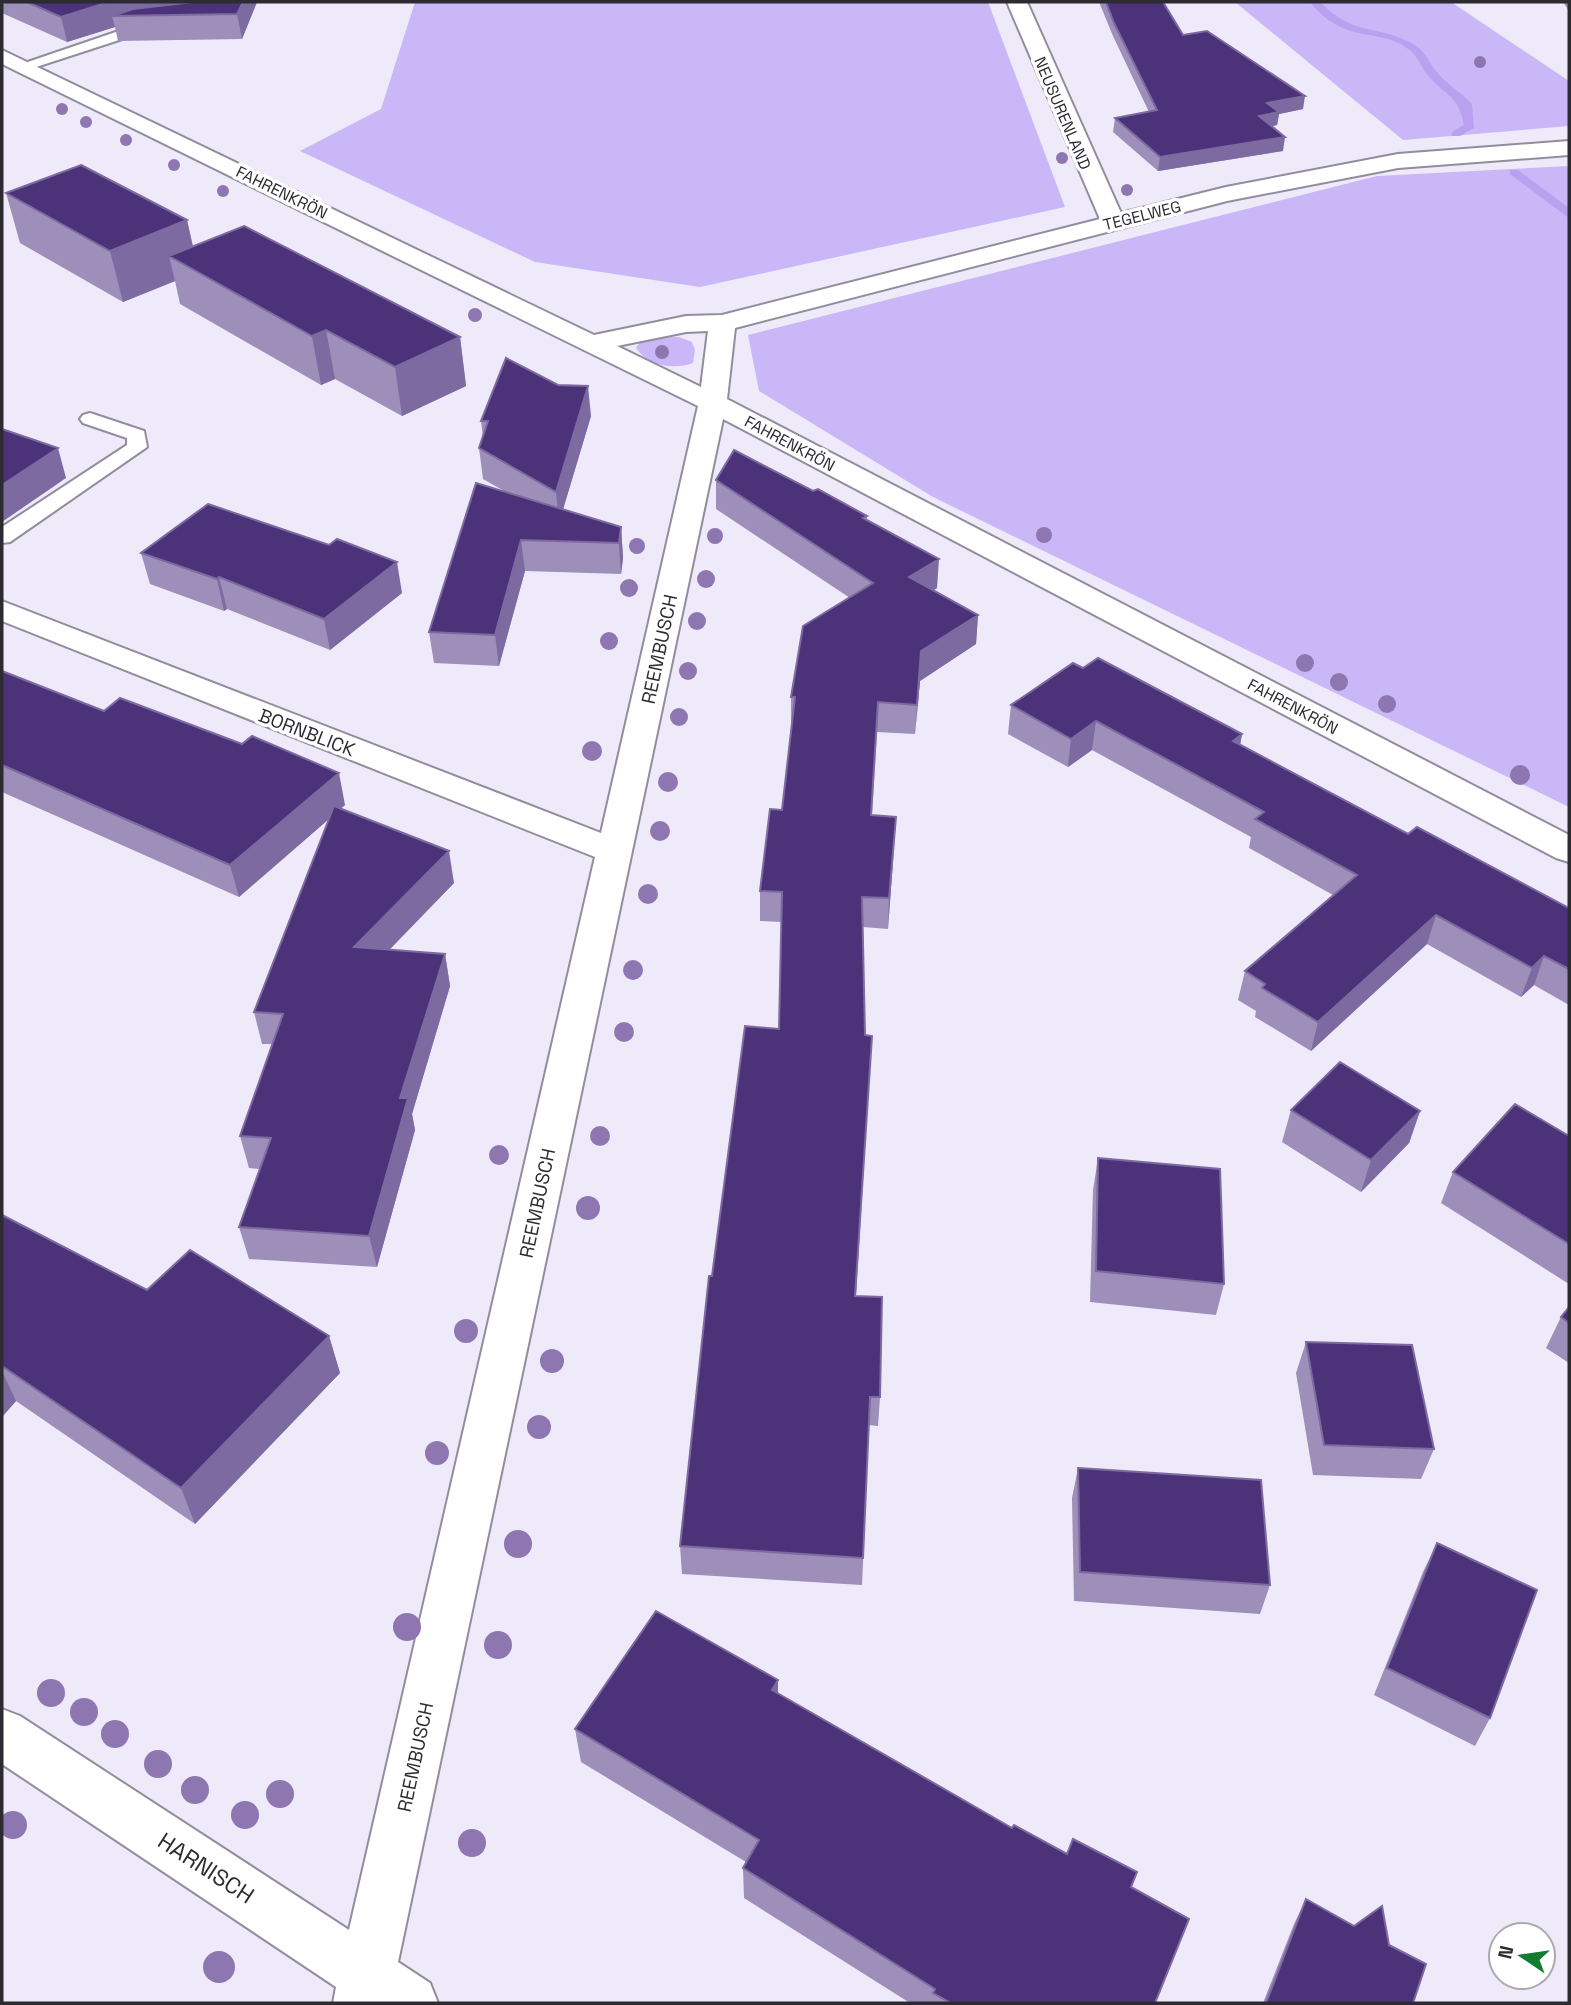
<svg xmlns="http://www.w3.org/2000/svg" width="1571" height="2005" viewBox="0 0 1571 2005" font-family="'Space Grotesk',sans-serif">
  <rect width="100%" height="100%" fill="#eeeafa"/>
  <path fill="#c9b7f7" d="M 415,2 L 988,2 L 1065,207 L 700,287 L 535,262 L 300,151 L 381,109 Z
    M 1235,2 L 1451,2 L 1569,81 L 1569,126 L 1403,140 Z
    M 1569,166 L 1569,807 L 933,497 L 759,391 L 748,335 L 1377,176 Z
    M 666,337 L 679,337 L 692,342 L 695,350 L 693,363 C 674,370 648,366 636,348 L 640,342 Z"/>
  <g fill="none" stroke-linecap="round" stroke-linejoin="round">
    <path fill="#b9a1f0" fill-rule="evenodd" d="M 1310,2 L 1320,2 C 1356,39 1380,23 1416,46 C 1425,51 1429,63 1436,71 C 1446,84 1461,92 1472,104 L 1474,128 L 1460,136 L 1452,136 L 1452,132 L 1464,125 C 1459,97 1448,97 1430,78 C 1423,71 1419,58 1411,51 C 1379,25 1346,47 1310,2 Z
      M 1510,170 L 1518,170 L 1569,208 L 1569,218 L 1510,174 Z"/>
    <g stroke="#918d9d" stroke-width="4">
      <path id="service" d="M 151,20 L 159,25 L 156,28 L 30,69 L 18,69 L 16,66 Z
        M 90,413 L 144,431 L 147,447 L 10,542 L 2,543 L 2,527 L 127,445 L 127,438 L 83,423 L 80,419 L 83,415 Z"/>
    </g>
    <g stroke="#918d9d" stroke-width="4">
      <path id="minor" d="M 1007,2 L 1027,2 L 1121,213 L 1226,187 L 1398,154 L 1569,141 L 1569,155 L 1398,168 L 1227,201 L 735,328 L 727,399 L 1569,835 L 1569,862 L 1556,858 L 723,419 L 398,1962 L 430,1983 L 438,2003 L 333,2003 L 336,1987 L 2,1764 L 2,1709 L 20,1716 L 349,1930 L 595,857 L 2,621 L 2,601 L 601,833 L 698,406 L 2,64 L 2,50 L 594,335 L 686,316 L 722,315 L 1100,219 ZM 708,331 L 701,387 L 617,346 L 686,332 Z"/>
    </g>
    <use href="#service" fill="#fff" fill-rule="evenodd"/>
    <use href="#minor" fill="#fff" fill-rule="evenodd"/>
  </g>
  <g fill="#8e77b0">
    <circle cx="1480" cy="62" r="6"/>
    <circle cx="62" cy="109" r="6"/>
    <circle cx="86" cy="122" r="6"/>
    <circle cx="126" cy="140" r="6"/>
    <circle cx="1062" cy="158" r="6"/>
    <circle cx="174" cy="165" r="6"/>
    <circle cx="1127" cy="190" r="6"/>
    <circle cx="223" cy="191" r="6"/>
    <circle cx="475" cy="315" r="7"/>
    <circle cx="662" cy="352" r="7"/>
    <circle cx="1044" cy="535" r="8"/>
    <circle cx="715" cy="536" r="8"/>
    <circle cx="637" cy="546" r="8"/>
    <circle cx="706" cy="579" r="9"/>
    <circle cx="629" cy="588" r="9"/>
    <circle cx="697" cy="621" r="9"/>
    <circle cx="609" cy="641" r="9"/>
    <circle cx="1305" cy="663" r="9"/>
    <circle cx="688" cy="671" r="9"/>
    <circle cx="1339" cy="682" r="9"/>
    <circle cx="1387" cy="704" r="9"/>
    <circle cx="679" cy="717" r="9"/>
    <circle cx="592" cy="751" r="10"/>
    <circle cx="1520" cy="775" r="10"/>
    <circle cx="668" cy="782" r="10"/>
    <circle cx="660" cy="831" r="10"/>
    <circle cx="648" cy="894" r="10"/>
    <circle cx="633" cy="970" r="10"/>
    <circle cx="624" cy="1032" r="10"/>
    <circle cx="600" cy="1136" r="10"/>
    <circle cx="499" cy="1155" r="10"/>
    <circle cx="588" cy="1208" r="12"/>
    <circle cx="466" cy="1331" r="12"/>
    <circle cx="552" cy="1361" r="12"/>
    <circle cx="539" cy="1427" r="12"/>
    <circle cx="437" cy="1453" r="12"/>
    <circle cx="518" cy="1544" r="14"/>
    <circle cx="407" cy="1627" r="14"/>
    <circle cx="498" cy="1645" r="14"/>
    <circle cx="51" cy="1693" r="14"/>
    <circle cx="84" cy="1712" r="14"/>
    <circle cx="115" cy="1734" r="14"/>
    <circle cx="158" cy="1764" r="14"/>
    <circle cx="195" cy="1790" r="14"/>
    <circle cx="280" cy="1794" r="14"/>
    <circle cx="245" cy="1815" r="14"/>
    <circle cx="13" cy="1825" r="14"/>
    <circle cx="472" cy="1843" r="14"/>
    <circle cx="219" cy="1967" r="16"/>
  </g>
  <path fill="#9d8eba" d="M 2,2 L 257,2 L 242,39 L 118,41 L 115,27 L 67,42 L 2,13 Z
    M 1099,2 L 1163,2 L 1183,35 L 1303,109 L 1279,114 L 1277,125 L 1272,126 L 1283,151 L 1158,171 L 1113,132 L 1115,118 L 1149,112 L 1113,36 Z
    M 1563,2 L 1569,2 L 1569,11 Z
    M 6,193 L 187,220 L 193,246 L 460,337 L 466,386 L 402,416 L 335,379 L 321,385 L 180,304 L 175,281 L 123,302 L 20,243 Z
    M 591,416 L 563,509 L 621,527 L 623,558 L 621,574 L 525,571 L 499,666 L 434,663 L 429,632 L 506,492 L 483,479 L 479,448 L 483,437 L 481,421 Z
    M 716,480 L 813,491 L 867,516 L 867,520 L 937,588 L 934,590 L 978,615 L 976,644 L 920,681 L 915,734 L 877,732 L 872,815 L 894,847 L 888,929 L 863,927 L 865,1035 L 870,1066 L 856,1296 L 880,1397 L 878,1426 L 869,1425 L 862,1585 L 682,1574 L 680,1546 L 712,1276 L 779,1029 L 781,922 L 760,921 L 760,891 L 782,810 L 791,727 L 791,697 L 850,598 L 716,509 Z
    M 141,553 L 402,593 L 330,650 L 227,609 L 224,611 L 150,584 Z
    M 1083,668 L 1242,734 L 1240,745 L 1408,834 L 1569,908 L 1569,1005 L 1534,985 L 1521,997 L 1427,944 L 1311,1051 L 1255,1017 L 1256,1011 L 1238,1000 L 1245,971 L 1333,895 L 1249,848 L 1251,837 L 1092,750 L 1068,767 L 1008,734 L 1011,705 Z
    M 2,671 L 345,805 L 341,808 L 454,883 L 389,950 L 445,954 L 450,986 L 412,1114 L 415,1130 L 377,1267 L 249,1259 L 239,1227 L 260,1169 L 249,1168 L 240,1136 L 272,1044 L 262,1044 L 254,1012 L 329,819 L 239,897 L 2,792 Z
    M 1291,1110 L 1420,1111 L 1409,1143 L 1361,1192 L 1282,1142 Z
    M 1569,1136 L 1569,1284 L 1441,1203 L 1453,1172 Z
    M 1098,1158 L 1224,1284 L 1216,1315 L 1090,1302 L 1093,1190 Z
    M 2,1215 L 147,1290 L 329,1336 L 340,1373 L 195,1524 L 16,1401 L 2,1417 Z
    M 1569,1307 L 1569,1363 L 1546,1348 L 1561,1317 Z
    M 1306,1342 L 1434,1449 L 1421,1479 L 1313,1475 L 1296,1373 Z
    M 1078,1468 L 1270,1585 L 1260,1614 L 1074,1601 L 1072,1498 Z
    M 1437,1543 L 1490,1718 L 1475,1746 L 1374,1695 L 1423,1572 Z
    M 778,1693 L 1012,1828 L 1067,1854 L 1132,1888 L 1155,2003 L 910,2003 L 744,1898 L 743,1868 L 746,1862 L 581,1762 L 575,1729 Z
    M 1306,1899 L 1389,1945 L 1413,2003 L 1263,2003 L 1294,1924 Z"/>
  <path fill="#7d6aa0" d="M 109,2 L 216,2 L 112,16 L 115,27 L 67,42 L 61,17 Z
    M 243,2 L 257,2 L 242,39 L 237,14 Z
    M 1305,96 L 1303,109 L 1279,114 L 1277,125 L 1257,129 L 1259,116 L 1267,103 Z
    M 1285,137 L 1283,151 L 1158,171 L 1160,157 Z
    M 187,220 L 198,271 L 169,256 L 175,281 L 123,302 L 110,251 Z
    M 326,330 L 335,379 L 321,385 L 312,336 Z
    M 460,337 L 466,386 L 402,416 L 395,367 Z
    M 588,386 L 591,416 L 559,523 L 556,492 Z
    M 58,448 L 66,478 L 2,522 L 2,485 Z
    M 621,527 L 623,558 L 621,574 L 619,543 Z
    M 521,540 L 525,571 L 499,666 L 495,635 Z
    M 939,559 L 937,588 L 908,606 L 909,577 Z
    M 397,562 L 402,593 L 330,650 L 324,619 Z
    M 219,577 L 227,609 L 224,611 L 217,579 Z
    M 978,615 L 976,644 L 920,681 L 915,734 L 921,651 Z
    M 1096,721 L 1092,750 L 1068,767 L 1071,739 Z
    M 1242,734 L 1237,763 L 1233,741 Z
    M 339,773 L 345,805 L 239,897 L 230,865 Z
    M 896,817 L 894,847 L 888,929 L 889,898 Z
    M 449,851 L 454,883 L 361,979 L 354,947 Z
    M 1436,915 L 1427,944 L 1311,1051 L 1318,1022 Z
    M 445,954 L 450,986 L 412,1114 L 415,1130 L 377,1267 L 369,1236 L 400,1098 Z
    M 1544,956 L 1534,985 L 1521,997 L 1532,968 Z
    M 872,1036 L 870,1066 L 854,1325 L 855,1296 Z
    M 1420,1111 L 1409,1143 L 1361,1192 L 1371,1160 Z
    M 329,1336 L 340,1373 L 195,1524 L 181,1488 Z
    M 2,1371 L 16,1401 L 2,1417 Z
    M 778,1680 L 778,1713 L 772,1690 Z"/>
  <path fill="#4c3379" stroke="#7d6aa0" stroke-width="2" d="M 27,2 L 109,2 L 61,17 Z
    M 193,2 L 243,2 L 237,14 L 112,16 L 133,9 Z
    M 1106,2 L 1163,2 L 1183,35 L 1207,31 L 1305,96 L 1267,103 L 1279,112 L 1259,116 L 1285,137 L 1160,157 L 1115,118 L 1157,110 L 1114,23 Z
    M 81,165 L 187,220 L 110,251 L 6,193 Z
    M 244,226 L 460,337 L 395,367 L 326,330 L 312,336 L 169,256 Z
    M 506,358 L 558,385 L 588,386 L 556,492 L 479,448 L 488,421 L 481,421 Z
    M 2,429 L 58,448 L 2,485 Z
    M 734,450 L 813,491 L 818,489 L 867,516 L 863,518 L 939,559 L 909,577 L 978,615 L 921,651 L 917,705 L 878,702 L 871,815 L 896,817 L 889,898 L 862,897 L 865,1035 L 872,1036 L 855,1296 L 882,1297 L 880,1397 L 870,1397 L 863,1558 L 680,1546 L 709,1276 L 712,1276 L 745,1026 L 779,1029 L 782,892 L 760,891 L 770,809 L 782,810 L 795,697 L 791,697 L 803,626 L 873,583 L 716,480 Z
    M 476,483 L 621,527 L 619,543 L 521,540 L 495,635 L 429,632 Z
    M 208,504 L 329,545 L 337,539 L 397,562 L 324,619 L 219,577 L 217,579 L 141,553 Z
    M 1098,658 L 1242,734 L 1233,741 L 1408,834 L 1417,827 L 1569,908 L 1569,969 L 1544,956 L 1532,968 L 1436,915 L 1318,1022 L 1262,988 L 1265,984 L 1245,971 L 1357,875 L 1255,819 L 1264,812 L 1096,721 L 1071,739 L 1011,705 L 1073,663 L 1083,668 Z
    M 2,671 L 104,711 L 120,698 L 242,744 L 252,736 L 339,773 L 230,865 L 2,765 Z
    M 334,806 L 449,851 L 354,947 L 445,954 L 400,1098 L 408,1098 L 369,1236 L 239,1227 L 271,1138 L 240,1136 L 283,1014 L 254,1012 Z
    M 1340,1062 L 1420,1111 L 1371,1160 L 1291,1110 Z
    M 1515,1104 L 1569,1136 L 1569,1244 L 1453,1172 Z
    M 1098,1158 L 1220,1169 L 1224,1284 L 1096,1271 Z
    M 2,1215 L 147,1290 L 190,1250 L 329,1336 L 181,1488 L 2,1366 Z
    M 1569,1307 L 1569,1323 L 1561,1317 Z
    M 1306,1342 L 1412,1345 L 1434,1449 L 1324,1445 Z
    M 1078,1468 L 1261,1480 L 1270,1585 L 1080,1572 Z
    M 1437,1543 L 1537,1590 L 1490,1718 L 1387,1668 Z
    M 656,1611 L 778,1680 L 772,1690 L 1012,1828 L 1014,1825 L 1067,1854 L 1073,1839 L 1137,1872 L 1131,1887 L 1189,1919 L 1155,2003 L 951,2003 L 933,1993 L 935,1989 L 743,1868 L 759,1840 L 575,1729 Z
    M 1306,1899 L 1354,1926 L 1382,1906 L 1389,1945 L 1426,1964 L 1413,2003 L 1266,2003 Z"/>
  <g text-anchor="middle" stroke-width="7" stroke-linejoin="round" paint-order="stroke">
    <g font-size="16" fill="#2d2b32" stroke="#fff">
      <text transform="translate(1063 113) rotate(67)" y="6">NEUSURENLAND</text>
      <text transform="translate(282 192) rotate(26)" y="6">FAHRENKRÖN</text>
      <text transform="translate(1142 215) rotate(-14)" y="6">TEGELWEG</text>
      <text transform="translate(790 443) rotate(28)" y="6">FAHRENKRÖN</text>
      <text transform="translate(1293 706) rotate(28)" y="6">FAHRENKRÖN</text>
    </g>
    <g font-size="19" fill="#2d2b32" stroke="#fff">
      <text transform="translate(659 649) rotate(-78)" y="7">REEMBUSCH</text>
      <text transform="translate(307 732) rotate(21)" y="7">BORNBLICK</text>
      <text transform="translate(537 1203) rotate(-78)" y="7">REEMBUSCH</text>
      <text transform="translate(415 1757) rotate(-78)" y="7">REEMBUSCH</text>
    </g>
    <g font-size="23" fill="#2d2b32" stroke="#fff">
      <text transform="translate(206 1868) rotate(33)" y="8">HARNISCH</text>
    </g>
  </g>
  <rect width="1571" height="2005" fill="none" stroke="#2d2b32" stroke-width="7"/>
  <g transform="translate(1522 1956) rotate(283)"><circle r="33" fill="#ffffff" stroke="#abaaad" stroke-width="2"/>
  <path d="M0-5L12 26L0 18L-12 26Z" fill="#137c30"/>
  <text y="-10" font-size="19" font-weight="bold" text-anchor="middle" fill="#2d2b32">N</text>
  </g>
</svg>
